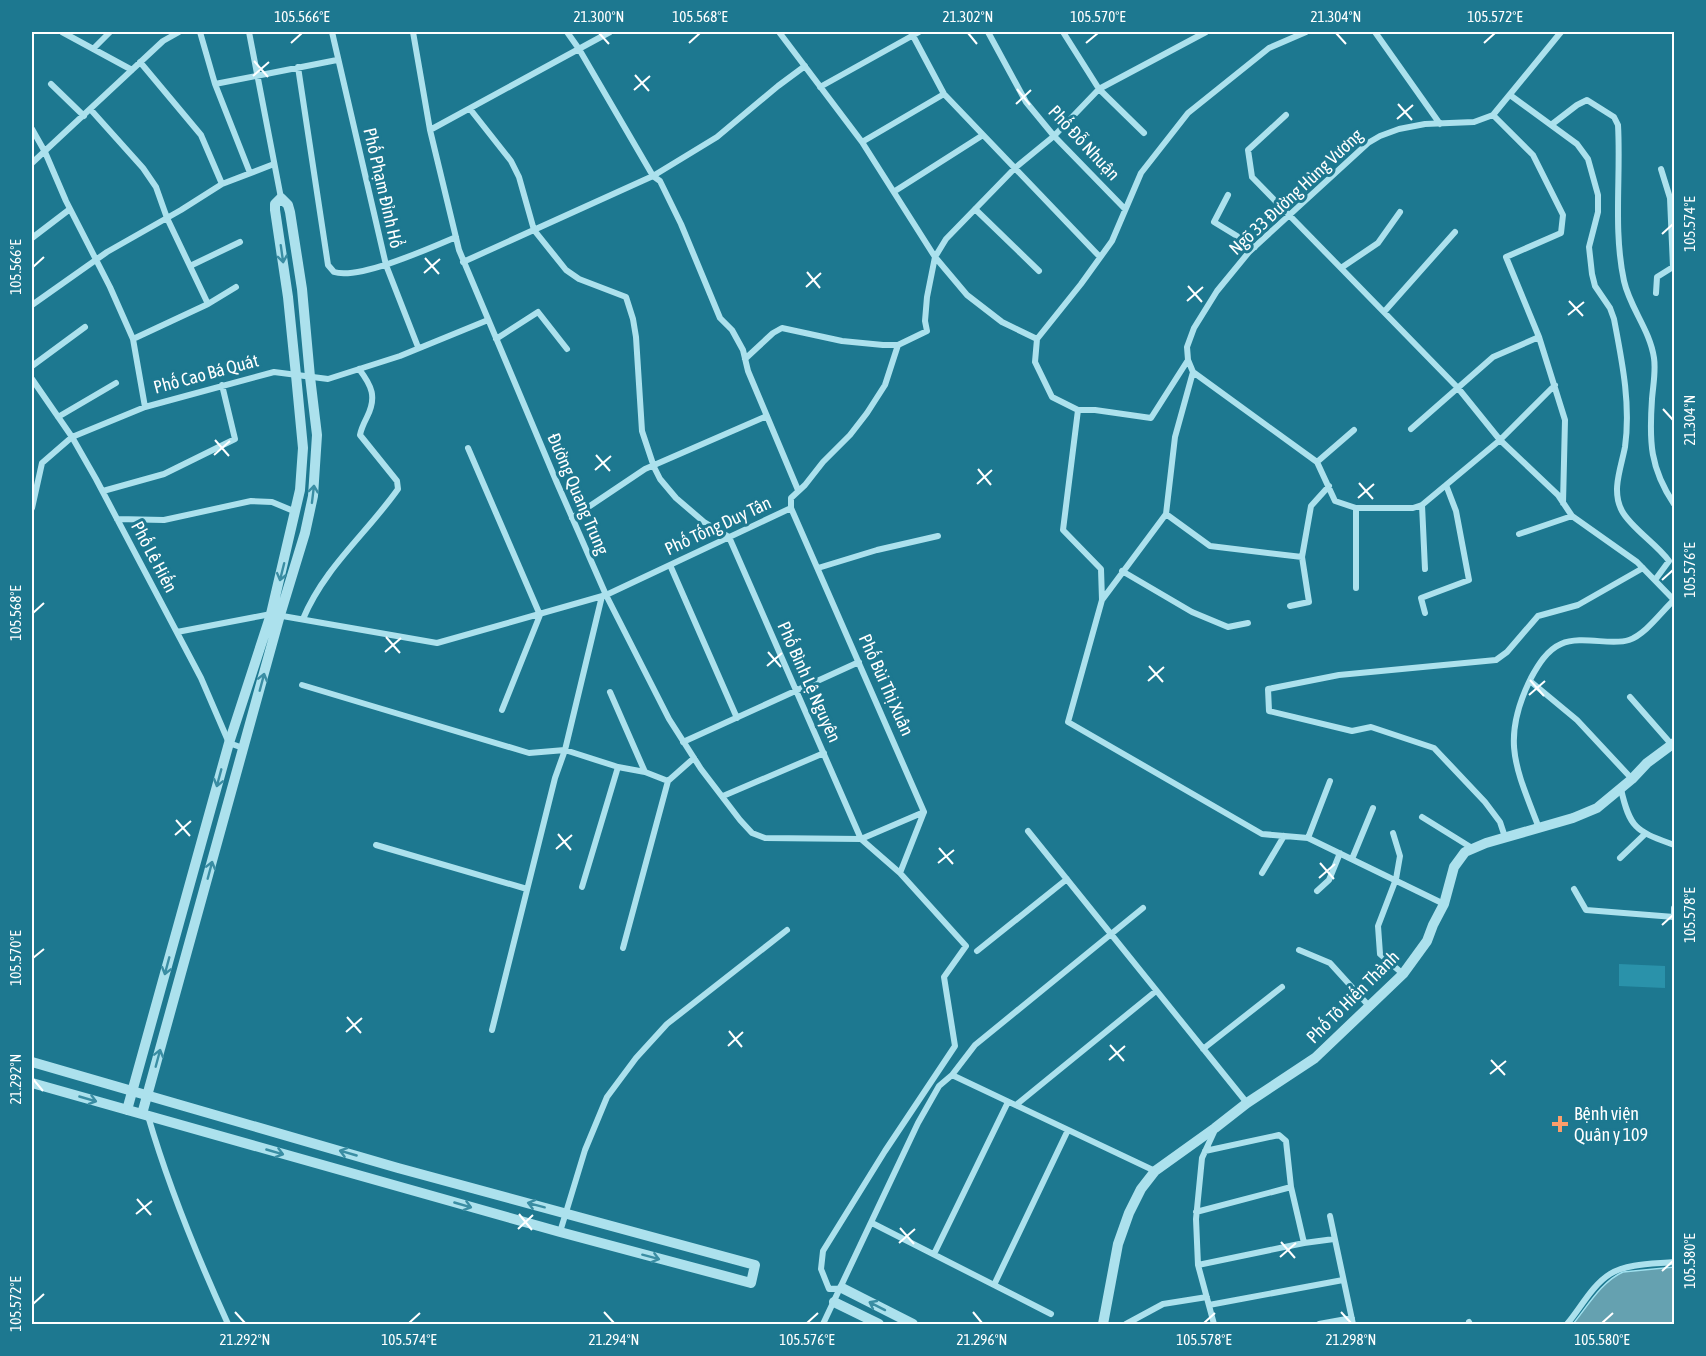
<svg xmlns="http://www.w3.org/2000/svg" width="1706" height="1356" viewBox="0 0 1706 1356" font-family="'Asap Condensed',sans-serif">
  <rect width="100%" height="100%" fill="#1d7890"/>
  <path fill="#2a92aa" d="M 1619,964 L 1665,966 L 1665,988 L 1619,986 Z"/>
  <path fill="#65a1b0" stroke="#a0e1ef" stroke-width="1.5" d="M 1674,1267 L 1674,1324 L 1573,1324 C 1587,1307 1602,1281 1623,1272 Z"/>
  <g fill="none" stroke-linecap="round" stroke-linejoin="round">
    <path stroke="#ace1ed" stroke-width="6" d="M 62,32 L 132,70
      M 200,32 L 215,84 L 250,173
      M 249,32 L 281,198
      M 332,32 L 386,265 L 418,347
      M 413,32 L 430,130 L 459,250 L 557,483 L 606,595 L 669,719 L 701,769 L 740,820 L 752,833 L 765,838 L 861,839 L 924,812 L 791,508 L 791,498 L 805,485 L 823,462 L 850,435 L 867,413 L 885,385 L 898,345
      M 567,32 L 579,49 L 653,176 L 660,181 L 681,224 L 720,318 L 732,330 L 743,350 L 748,371 L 798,490
      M 779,32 L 862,142 L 935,257 L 967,295 L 1002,322 L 1037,339
      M 911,32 L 944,94 L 1100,257
      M 988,32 L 1026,102 L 1054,136 L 1125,209
      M 1063,32 L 1099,89 L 1144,133
      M 1375,32 L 1440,124
      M 93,49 L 110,32
      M 140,62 L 201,135 L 222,184
      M 298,67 L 328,265 L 334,272 C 359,280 430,248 456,237
      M 51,84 L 84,116
      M 215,84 L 337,60
      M 820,87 L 919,32
      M 1510,95 L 1577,144 L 1588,159 L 1598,195 L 1598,212 L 1589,247 L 1592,274 L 1595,286 L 1610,308 L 1614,319 C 1622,361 1631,404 1625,447 C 1621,468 1611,491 1622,511 C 1631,528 1657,544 1669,561 L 1655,580
      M 470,109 L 511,161 L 519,177 L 534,230 L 566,270 L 579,279 L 626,297 L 633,319 L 636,337 L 642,431 L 654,467 L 660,479 L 676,498 L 704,522 L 729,537 L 861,839 L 900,873 L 966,946 L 944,977 L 955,1046 L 885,1151 L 823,1251 L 821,1269 L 829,1289 L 842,1288
      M 91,110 L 143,168 L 156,187 L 167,218 L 208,304
      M 1286,115 L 1248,150 L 1252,177 L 1458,388 L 1500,440 L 1558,495 L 1572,516 L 1637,562 L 1674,600
      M 1493,115 L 1533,155 L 1563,215 L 1561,233 L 1506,257 L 1539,337 L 1565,420 L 1563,503
      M 1551,125 L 1577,105 L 1587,100 L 1614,117 L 1618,125 C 1621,176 1613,230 1624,281 C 1630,308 1650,330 1654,358 C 1656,371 1653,386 1652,399 C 1649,442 1650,468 1674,504
      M 32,129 L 45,152 L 66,201 L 110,287 L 133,339 L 145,407
      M 430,130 L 610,32
      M 862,142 L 944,94
      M 32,163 L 163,41 L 179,32
      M 1661,169 L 1670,198
      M 895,191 L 983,135
      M 1228,195 L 1214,222 L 1255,247
      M 975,209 L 1039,271
      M 32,238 L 70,209
      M 463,262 L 653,176 L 717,137 L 778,86 L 805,66
      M 190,266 L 240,242
      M 1341,268 L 1378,243 L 1400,212
      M 1656,293 L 1657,277 L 1673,267 L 1670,198 L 1674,198
      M 32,305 L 107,252 L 181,210 L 222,184 L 274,164
      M 1384,312 L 1455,232
      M 133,339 L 208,304 L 236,287
      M 496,339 L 538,312 L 567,349
      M 745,359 L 773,333 L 782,328 L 842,341 L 883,345 L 898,345 L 927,331 L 925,321 L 927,297 L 935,257 L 946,239 L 1015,168 L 1054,136 L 1099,89 L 1206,32
      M 1188,360 L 1151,418 L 1095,410 L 1078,410 L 1052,397 L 1035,362 L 1037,339 L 1081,284 L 1112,241 L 1141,173 L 1188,113 L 1269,48 L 1306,32
      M 32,366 L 85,327
      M 1193,372 L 1317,462 L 1335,501 L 1356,508 L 1413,508 L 1422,505 L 1500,440 L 1555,385
      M 32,379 L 72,437 L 96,479 L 201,678 L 229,743 L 243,748
      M 1078,410 L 1063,530 L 1101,569 L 1102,600 L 1068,722 L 1262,834 L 1308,838 L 1444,904
      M 58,417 L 116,383
      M 1411,429 L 1493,357 L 1539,337
      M 468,448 L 540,615 L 502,710
      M 1317,462 L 1354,430
      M 103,491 L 164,474 L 235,439 L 222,385
      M 1422,505 L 1425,569
      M 32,508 L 42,463 L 72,437 L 145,407 L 274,372 L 328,379 L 400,356 L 488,320
      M 1356,508 L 1356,588
      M 1166,514 L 1210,546 L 1302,557
      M 572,518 L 645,469 L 767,416
      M 117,519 L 164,520 L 251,501 L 272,502 L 296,512
      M 1519,534 L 1572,516
      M 670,565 L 737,718
      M 818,568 L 877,550 L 938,536
      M 1122,571 L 1192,612 L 1228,627 L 1248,623
      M 1102,600 L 1166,514 L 1175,437 L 1193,372 L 1188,360 L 1187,347 L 1194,328 L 1217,291 L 1249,252 L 1368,143 L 1380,136 L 1399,129 L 1425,124 L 1474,122 L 1493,115 L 1561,32
      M 1290,606 L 1309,602 L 1302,557 L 1311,506 L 1329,486
      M 1425,613 L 1421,598 L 1469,580 L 1456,511 L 1446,485
      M 303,619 C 324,568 367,533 398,489 L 397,481 L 360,435 C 361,429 364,423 367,417 C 377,397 372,386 359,369
      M 177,632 L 271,614 L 437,643 L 606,595 L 791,508
      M 1530,681 L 1577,720 L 1632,779
      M 302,685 L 529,753 L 565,750 L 618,767
      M 1630,697 L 1672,745
      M 683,742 L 859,662
      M 645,772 L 668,781
      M 1621,789 C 1630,830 1637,831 1674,845
      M 723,796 L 824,753
      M 1422,817 L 1472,848
      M 1539,828 C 1516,768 1500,740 1531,678 C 1538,665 1547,650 1561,644 C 1581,635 1612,646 1629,640 C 1646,634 1661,612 1674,600
      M 1028,831 L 1247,1103
      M 1393,833 L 1400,856 L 1396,879 L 1378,926 L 1380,954 L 1403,974
      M 1505,837 L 1500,822 L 1485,802 L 1434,748 L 1371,727 L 1352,731 L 1269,711 L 1268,689 L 1339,675 L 1496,660 L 1507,652 L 1538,616 L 1578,605 L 1643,568
      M 1308,838 L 1330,781
      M 376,845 L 527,889
      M 1620,858 L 1645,834
      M 1352,859 L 1373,808
      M 900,873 L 924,812
      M 1262,873 L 1284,836
      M 582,887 L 618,767 L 645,772 L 610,692
      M 1574,889 L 1586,910 L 1674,917 L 1674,908
      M 1317,891 L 1329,880 L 1340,853
      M 623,948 L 668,781 L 694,758
      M 1299,950 L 1330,963 L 1369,1006
      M 977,951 L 1067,879
      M 492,1030 L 555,778 L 565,750 L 602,596
      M 1203,1049 L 1282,987
      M 952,1075 L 1155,1171
      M 1016,1105 L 1156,991
      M 148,1116 C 169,1188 197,1256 228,1324
      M 1214,1132 L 1202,1158 L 1196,1219 L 1198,1265 L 1214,1324
      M 1205,1151 L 1279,1135 L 1286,1141 L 1291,1187 L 1304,1243
      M 1196,1212 L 1291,1187
      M 1330,1216 L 1353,1324
      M 872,1223 L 1051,1314
      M 560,1232 L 585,1150 L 607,1097 L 636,1058 L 667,1024 L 787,930
      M 934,1254 L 1008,1102
      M 1198,1265 L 1304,1243 L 1334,1239
      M 994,1285 L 1068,1130
      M 1209,1305 L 1343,1280
      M 1469,1322 L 1470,1324
      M 823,1324 L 918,1123 L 939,1086 L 952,1075 L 975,1045 L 1143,908
      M 1126,1324 L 1163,1304 L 1207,1297
      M 1319,1324 L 1352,1318
      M 1567,1324 C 1580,1309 1592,1285 1610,1274 C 1628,1263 1654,1264 1674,1262"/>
    <path stroke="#ace1ed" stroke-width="10" d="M 32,1062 L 398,1168 L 755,1265 L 751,1283 L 560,1232 L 32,1083
      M 127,1110 L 229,743 L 271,614 L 300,490 L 303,448 L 296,375 L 288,297 L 275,210 L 275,204 L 281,198 L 288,205 L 290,212 L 302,289 L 310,377 L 317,435 L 313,496 L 305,533 L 280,615 L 142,1114
      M 842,1288 L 913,1324
      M 834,1302 L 879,1324
      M 1103,1324 L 1118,1244 L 1129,1213 L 1141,1189 L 1155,1171 L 1215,1128 L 1247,1103 L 1315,1058 L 1403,974 L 1427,941 L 1433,925 L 1444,904 L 1454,867 L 1465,852 L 1486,843 L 1573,818 L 1597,808 L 1632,779 L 1647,763 L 1674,743"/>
  </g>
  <defs><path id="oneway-shaft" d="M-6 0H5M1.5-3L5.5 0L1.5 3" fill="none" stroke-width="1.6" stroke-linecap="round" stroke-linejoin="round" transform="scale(1.5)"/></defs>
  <g stroke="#3a8da3">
    <use href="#oneway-shaft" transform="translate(282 254) rotate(82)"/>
    <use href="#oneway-shaft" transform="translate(313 494) rotate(-83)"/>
    <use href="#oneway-shaft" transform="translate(282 572) rotate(104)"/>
    <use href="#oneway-shaft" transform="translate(262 682) rotate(-75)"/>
    <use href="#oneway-shaft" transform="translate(219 778) rotate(105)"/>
    <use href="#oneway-shaft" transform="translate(210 870) rotate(-75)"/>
    <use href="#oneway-shaft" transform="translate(167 966) rotate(105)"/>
    <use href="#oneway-shaft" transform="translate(158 1058) rotate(-75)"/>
    <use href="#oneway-shaft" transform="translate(88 1099) rotate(16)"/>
    <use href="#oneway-shaft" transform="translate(275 1152) rotate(16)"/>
    <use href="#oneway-shaft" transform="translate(348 1153) rotate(-164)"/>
    <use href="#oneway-shaft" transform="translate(463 1205) rotate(16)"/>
    <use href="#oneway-shaft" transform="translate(536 1205) rotate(-165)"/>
    <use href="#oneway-shaft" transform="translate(651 1257) rotate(15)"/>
    <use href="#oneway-shaft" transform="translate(877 1306) rotate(-153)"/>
  </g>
  <path fill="none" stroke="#fff" stroke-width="2" d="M 599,33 L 609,44M 968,33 L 977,44M 1336,33 L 1346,44M 291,43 L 302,33M 689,43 L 700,33M 1086,43 L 1098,33M 1484,43 L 1495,33M 254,61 L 268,77M 635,75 L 649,91M 253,76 L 269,62M 1017,89 L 1030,105M 634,90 L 650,76M 1016,104 L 1031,90M 1398,104 L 1412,120M 1397,119 L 1413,105M 1662,234 L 1673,224M 425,258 L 439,274M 33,267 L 44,257M 807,272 L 820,288M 424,273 L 440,259M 1188,286 L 1202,302M 806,287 L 821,273M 1187,301 L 1203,287M 1569,301 L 1583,316M 1568,315 L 1584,302M 1663,409 L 1673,420M 215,440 L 229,456M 214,455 L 230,441M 596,455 L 610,471M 978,469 L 991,485M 595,470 L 611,456M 1359,483 L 1373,499M 977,484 L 992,470M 1358,498 L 1374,484M 1662,580 L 1673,570M 33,613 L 44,603M 386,637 L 400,653M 385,652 L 401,638M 768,652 L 781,667M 767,666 L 782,653M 1149,666 L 1163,682M 1530,680 L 1544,696M 1148,681 L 1164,667M 1529,695 L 1545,681M 176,820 L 190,836M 558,834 L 571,850M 175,835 L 191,821M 939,848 L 953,864M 556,849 L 572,835M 938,863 L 954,850M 1320,863 L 1334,879M 1319,878 L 1335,864M 1662,925 L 1673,915M 33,958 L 44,949M 347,1017 L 361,1033M 729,1031 L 742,1047M 346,1032 L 362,1018M 1110,1045 L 1124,1061M 728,1046 L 743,1032M 1109,1060 L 1125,1046M 1491,1060 L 1505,1075M 1490,1074 L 1506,1061M 33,1079 L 43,1091M 137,1199 L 151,1215M 136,1214 L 152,1201M 519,1214 L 532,1230M 900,1228 L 914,1244M 518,1229 L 533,1215M 1281,1242 L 1295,1258M 899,1243 L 915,1229M 1280,1257 L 1296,1243M 1662,1271 L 1673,1261M 33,1304 L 44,1294M 235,1312 L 245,1323M 604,1312 L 614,1323M 973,1312 L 982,1323M 1341,1312 L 1351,1323M 409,1323 L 420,1313M 807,1323 L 818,1313M 1204,1323 L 1215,1313M 1602,1323 L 1613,1313"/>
  <path fill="#fd9e6b" stroke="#1d7890" stroke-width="2" d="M1557 1115h6v6h6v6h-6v6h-6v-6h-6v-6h6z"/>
  <g text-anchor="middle" stroke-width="6" stroke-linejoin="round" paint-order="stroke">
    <g font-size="18" fill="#fff" stroke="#1d7890">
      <text transform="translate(1084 143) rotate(47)" y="6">Phố Đỗ Nhuận</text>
      <text transform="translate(383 188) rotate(77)" y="6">Phố Phạm Đỉnh Hổ</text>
      <text transform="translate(1296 192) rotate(-43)" y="6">Ngõ 33 Đường Hùng Vương</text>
      <text transform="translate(206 374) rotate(-15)" y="6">Phố Cao Bá Quát</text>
      <text transform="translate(578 494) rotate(67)" y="6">Đường Quang Trung</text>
      <text transform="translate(718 526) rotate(-25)" y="6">Phố Tống Duy Tân</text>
      <text transform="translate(154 557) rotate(62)" y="6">Phố Lê Hiến</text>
      <text transform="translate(809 682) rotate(66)" y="6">Phố Bình Lệ Nguyên</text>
      <text transform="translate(886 685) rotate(66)" y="6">Phố Bùi Thị Xuân</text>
      <text transform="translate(1353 997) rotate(-45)" y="6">Phố Tô Hiến Thành</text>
    </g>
    <g font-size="18" fill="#fff" stroke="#1d7890" text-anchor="start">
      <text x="1574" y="1120">Bệnh viện<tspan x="1574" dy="21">Quân y 109</tspan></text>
    </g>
  </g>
  <rect width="1706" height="1356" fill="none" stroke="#1d7890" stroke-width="66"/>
  <rect x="33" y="33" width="1640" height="1290" fill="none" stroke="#fff" stroke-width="2"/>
  <g font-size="15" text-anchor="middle" fill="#fff">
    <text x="302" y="22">105.566°E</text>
    <text x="599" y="22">21.300°N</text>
    <text x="700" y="22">105.568°E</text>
    <text x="968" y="22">21.302°N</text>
    <text x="1098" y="22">105.570°E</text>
    <text x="1336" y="22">21.304°N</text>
    <text x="1495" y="22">105.572°E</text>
    <text transform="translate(1690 224) rotate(-90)" y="5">105.574°E</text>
    <text transform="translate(16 267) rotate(-90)" y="5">105.566°E</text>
    <text transform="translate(1690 420) rotate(-90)" y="5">21.304°N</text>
    <text transform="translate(1690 570) rotate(-90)" y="5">105.576°E</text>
    <text transform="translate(16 613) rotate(-90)" y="5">105.568°E</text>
    <text transform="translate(1690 915) rotate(-90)" y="5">105.578°E</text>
    <text transform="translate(16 958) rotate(-90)" y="5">105.570°E</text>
    <text transform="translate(16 1079) rotate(-90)" y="5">21.292°N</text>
    <text transform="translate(1690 1261) rotate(-90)" y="5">105.580°E</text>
    <text transform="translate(16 1304) rotate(-90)" y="5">105.572°E</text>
    <text x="245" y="1345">21.292°N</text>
    <text x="409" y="1345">105.574°E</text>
    <text x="614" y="1345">21.294°N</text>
    <text x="807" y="1345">105.576°E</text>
    <text x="982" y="1345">21.296°N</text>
    <text x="1204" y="1345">105.578°E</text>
    <text x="1351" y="1345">21.298°N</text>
    <text x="1602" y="1345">105.580°E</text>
  </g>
</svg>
